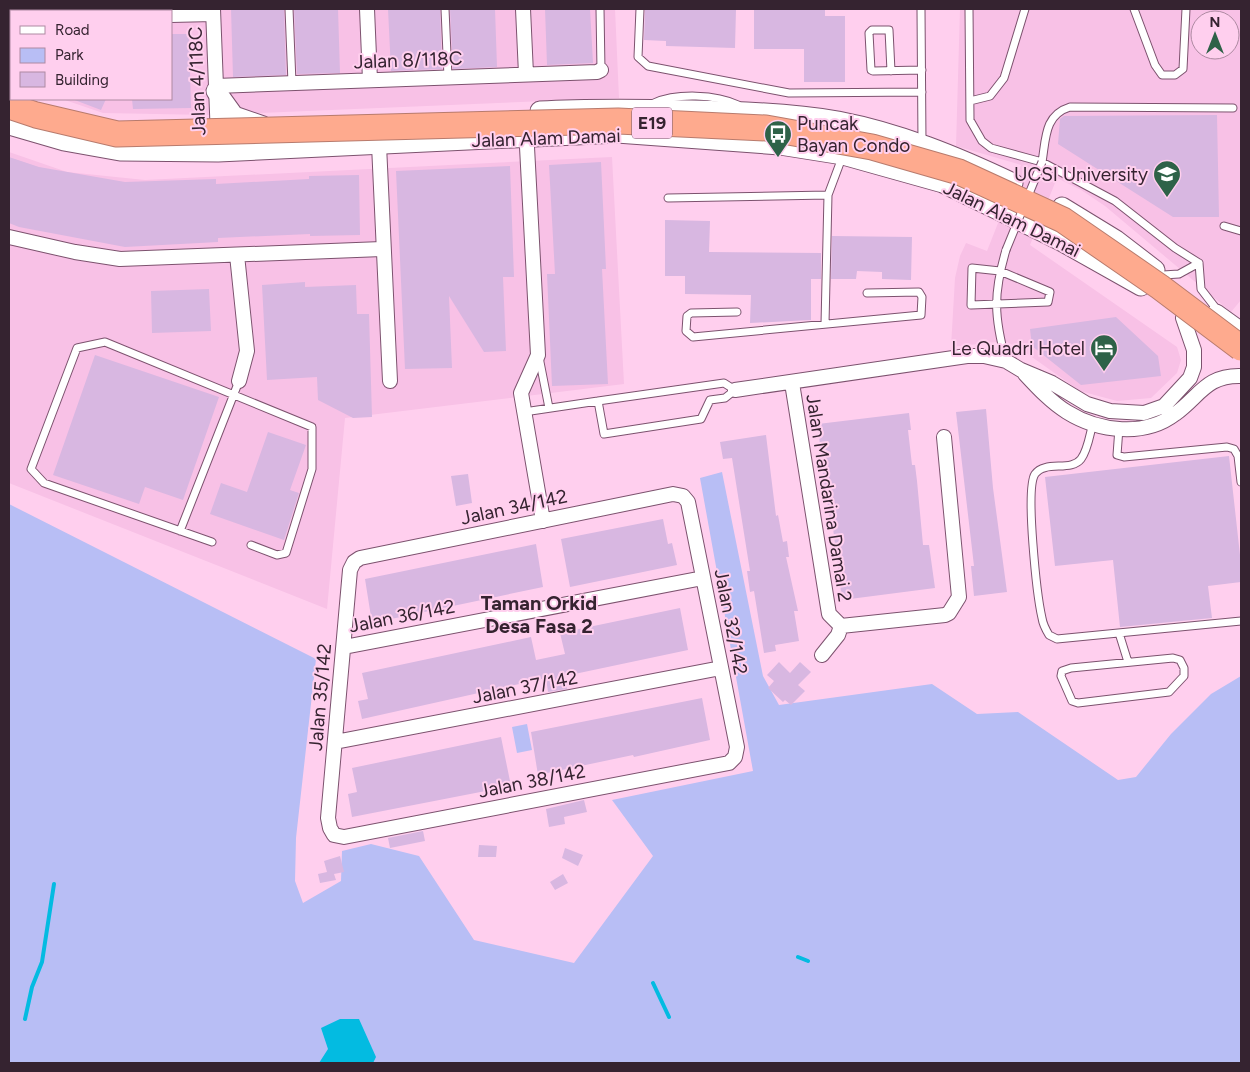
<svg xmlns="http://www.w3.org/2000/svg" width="1250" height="1072" font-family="Figtree,sans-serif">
<rect width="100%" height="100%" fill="#ffcfee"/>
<path fill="#f8c1e6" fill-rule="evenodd" d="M9,9H615L619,98L209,115L103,113L62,99H171V11H11V82L9,81Z
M960,9H1241V300L1231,312L1105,206L1081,190L1057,178L1030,245L1177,347L1181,360L1177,373L1151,398L1117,401L1080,391L1022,350L1005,341L951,347L955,278L960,256L966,243L987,251L1021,165L956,146ZM1200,20H1230V50H1200Z
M9,152L67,172L145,180L612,157L624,384L345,418L327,609L9,483Z"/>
<path fill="#b8bef5" d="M722,472L763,676L779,705L932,684L977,714L1018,712L1118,780L1136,777L1171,734L1211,694L1241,676V1063H9V504L316,659L296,838L295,881L303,903L341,881L342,851L371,844L419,856L474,940L574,963L653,856L612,800L753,771L700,478Z
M527,724L532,750L517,753L512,727Z"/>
<path fill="#03bbe1" d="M340,1019H359L376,1057L373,1063H319L328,1049L321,1028Z"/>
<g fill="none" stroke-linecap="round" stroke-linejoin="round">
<path stroke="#03bbe1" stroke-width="4" d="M798,957L808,961
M653,983L669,1017
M25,1019L32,987L42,962L54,884"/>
</g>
<path fill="#d8b7e1" d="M231,9H284L286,75L233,77Z
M294,9H338L340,73L297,74Z
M388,9H440L442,69L391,71Z
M450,9H495L497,67L453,69Z
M545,9H590L593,63L547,65Z
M645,9H736L735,48L666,46V41L644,40Z
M754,10H825V16H845V82H804V49H754Z
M171,34H189L191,108L133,109L132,99H171Z
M72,99H106L101,110Z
M1217,115L1219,217H1173L1058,144L1060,119L1064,116Z
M9,157L39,167L125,182L216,179V184L309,179V176L359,175L360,235L310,236V234L218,238V242L125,247L19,227L9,223Z
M601,162L606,269H602L608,384L552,386L547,274H555L549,165Z
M510,166L514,277H503L506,351L484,352L449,296L452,368L405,369L396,171Z
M665,220L710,221L709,252L821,253V279H811V320L750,323L751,295L685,294V276H665Z
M832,236L912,237L911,280L882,279V272L857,271L856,279H831Z
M305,282V287L356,285L357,314H369L372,417L353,418L318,400L317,377L267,380L262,285Z
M209,289L211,331L152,333L151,291Z
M1116,317L1158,356L1161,376L1081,385L1032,346L1030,329Z
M95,355L219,397L183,500L145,487L139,504L53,475Z
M986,409L993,488L1007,592L974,596L971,566H974L956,412Z
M909,413L911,430H908L912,465H915L917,481L923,545H929L935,588L842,600L832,520H830L822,468L818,424Z
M268,432L306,445L290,490L299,493L284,540L210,514L221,483L247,492Z
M766,435L776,516L778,515L783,542L787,541L789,557H786L798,611H794L799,641L775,645L776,651L764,653L754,591L750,592L747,571H750L732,458L723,459L720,442Z
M1229,456L1241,564V582L1208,586L1212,618L1120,627L1113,560L1055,566L1045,477Z
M468,474L472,503L456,506L451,476Z
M663,519L668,544L672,543L677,565L570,587L561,539Z
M536,544L543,587L372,623L365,579Z
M680,608L688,650L565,676L567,689L548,692L546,678L362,719L358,701L368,699L362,673L531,637L536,660L565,654L560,633Z
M779,662L790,673L800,662L811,672L798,685L805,691L791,705L785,700L783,702L768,688L774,681L767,675Z
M702,698L710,740L634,757L633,755L538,775L531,732Z
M501,737L511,786L352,817L348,794L357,792L352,768Z
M584,800L587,812L564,817L565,824L549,827L546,809Z
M423,831L425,841L390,848L388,838Z
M479,845L497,846L496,857H478Z
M565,848L583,855L578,866L562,858Z
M340,856L344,872L334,874L336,880L320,883L318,874L327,872L324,861Z
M563,874L568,883L555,890L550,882Z"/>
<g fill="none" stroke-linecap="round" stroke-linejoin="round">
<g stroke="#7c526e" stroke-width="9">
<path id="service" d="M136,9V11
M289,9L292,83
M445,9L448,77
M600,9L601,70
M640,9L638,57L648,66L789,93L922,92
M921,9L922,143
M969,9L970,120L982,141L991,148L1042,162L1115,201L1175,248L1199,263
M1134,9L1155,65L1162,75H1175L1183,69L1186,9
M891,71L889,30H872L869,33L871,70L873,71L922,70
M970,101L990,96L1004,78L1025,9
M654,103C676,93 716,94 738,105
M1042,162C1046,139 1044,115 1070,107L1233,108
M668,198L828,195
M1224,226L1241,231
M1199,263L1201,289L1218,311
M972,268L1000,271L1050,292L1048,302L971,305Z
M1163,275L1179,274L1199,263
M737,312L691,313L687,316L686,331L693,337L921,315L922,297L919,292L867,293
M825,324L828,195L843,155
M539,357L549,408
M1006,361C994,317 993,294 1006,250
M724,383L735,390L725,398L710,400L701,419L604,434L598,401Z
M524,412L598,401
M1093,423C1090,433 1088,450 1081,459C1071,472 1045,460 1035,474C1025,489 1037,596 1042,618C1043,625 1046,630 1049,635L1057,639L1241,621
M1119,428L1117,455L1124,457L1227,447L1234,449L1238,456L1241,482
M180,531L239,381
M212,542L44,483L31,469L77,348L105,342L312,427V469L286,553L277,555L251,545
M1119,633L1128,662
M1173,658L1180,660L1184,668V676L1169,692L1078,703L1072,701L1061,676L1062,671L1071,668Z"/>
</g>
<g stroke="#7c526e" stroke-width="16">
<path id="minor" d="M96,9L111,11
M213,9L218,138
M367,9L370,80
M523,9L526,74
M171,15L213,14
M216,86L597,72L601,70
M526,128L538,355L521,393L543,521
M379,145L390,381
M9,237L75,252L120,259L382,249
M237,255L247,351L239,381
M1025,374C1038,388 1051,402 1067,412C1099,432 1145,437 1175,414C1200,396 1206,375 1241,376
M792,383L829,614L841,626L945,615L949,613L959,597L944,437
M735,390L967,356H984L1006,361L1021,370L1052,383L1087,404L1110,411L1144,413L1164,406L1190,378L1194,367V350L1183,318
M673,494L683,496L688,502L737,747L735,757L729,763L344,837L334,835L330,828L328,818L350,570L354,562L360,558Z
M344,647L703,578
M822,655L838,635L841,626
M335,742L721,668"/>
</g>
<g stroke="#7c526e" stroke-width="21">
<path id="secondary" d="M216,91L234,116L263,126
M540,111C590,108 640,109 691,110C740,111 790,113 838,121C900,133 956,156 1013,183
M9,125L64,141L120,151L218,152L617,133L780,145L843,155L943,183L1061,241L1141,286
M1062,207L1116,240L1155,270
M1216,314L1241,332"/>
</g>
<use href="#service" stroke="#fff" stroke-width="7"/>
<use href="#minor" stroke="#fff" stroke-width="14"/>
<use href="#secondary" stroke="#fff" stroke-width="19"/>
<g stroke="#7c526e" stroke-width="9" stroke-linecap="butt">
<path id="service-bridge" d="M1006,250L1042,162"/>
</g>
<g stroke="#b87b6d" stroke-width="27" stroke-linecap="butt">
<path id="motorway-bridge" d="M9,106L36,115L117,134L618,121L766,128L872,147L959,172L1063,220L1160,287L1241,348"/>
</g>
<use href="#service-bridge" stroke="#fff" stroke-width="7"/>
<use href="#motorway-bridge" stroke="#feaa8e" stroke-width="25"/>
</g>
<defs>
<g id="bus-pin" transform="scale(1.4375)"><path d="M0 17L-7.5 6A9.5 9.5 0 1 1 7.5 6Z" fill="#2e6248" stroke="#ffcfee"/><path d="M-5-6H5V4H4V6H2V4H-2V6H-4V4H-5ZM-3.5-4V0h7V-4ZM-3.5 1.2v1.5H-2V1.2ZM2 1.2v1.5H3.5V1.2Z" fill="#fff"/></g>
<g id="university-pin" transform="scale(1.4375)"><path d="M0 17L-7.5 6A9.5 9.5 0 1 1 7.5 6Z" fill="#2e6248" stroke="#ffcfee"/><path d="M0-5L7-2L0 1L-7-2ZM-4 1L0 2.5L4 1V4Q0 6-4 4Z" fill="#fff"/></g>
<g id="hotel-pin" transform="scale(1.4375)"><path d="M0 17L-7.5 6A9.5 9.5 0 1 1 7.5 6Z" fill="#2e6248" stroke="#ffcfee"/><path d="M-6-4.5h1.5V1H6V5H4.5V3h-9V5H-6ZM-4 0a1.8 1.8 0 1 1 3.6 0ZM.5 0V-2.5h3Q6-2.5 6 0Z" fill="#fff"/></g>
</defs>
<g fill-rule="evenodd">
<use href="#bus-pin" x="778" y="134"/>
<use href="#university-pin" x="1167" y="174"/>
<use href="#hotel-pin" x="1104" y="348"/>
</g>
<g text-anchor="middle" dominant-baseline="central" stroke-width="4" stroke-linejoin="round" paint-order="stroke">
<rect fill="#ffcfee" stroke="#725769" stroke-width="1" x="632" y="107.5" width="40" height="31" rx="4"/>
<g font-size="18" font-weight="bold" fill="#352330">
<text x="652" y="123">E19</text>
</g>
<g font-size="19" fill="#352330" stroke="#ffcfee">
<text transform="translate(408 60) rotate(-2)">Jalan 8/118C</text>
<text transform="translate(197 81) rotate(-92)">Jalan 4/118C</text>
<text transform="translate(546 138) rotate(-2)">Jalan Alam Damai</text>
<text transform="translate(1012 219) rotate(26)">Jalan Alam Damai</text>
<text transform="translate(829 498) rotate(81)">Jalan Mandarina Damai 2</text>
<text transform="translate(514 507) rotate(-12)">Jalan 34/142</text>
<text transform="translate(402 616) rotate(-11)">Jalan 36/142</text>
<text transform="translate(731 622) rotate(79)">Jalan 32/142</text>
<text transform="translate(525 687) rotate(-11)">Jalan 37/142</text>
<text transform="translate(320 697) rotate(-85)">Jalan 35/142</text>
<text transform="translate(532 781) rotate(-11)">Jalan 38/142</text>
</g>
<g font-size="19" fill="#352330" stroke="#ffcfee" text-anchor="end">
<text x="797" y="123" text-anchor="start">Puncak<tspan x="797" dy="22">Bayan Condo</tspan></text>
<text x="1148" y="174">UCSI University</text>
<text x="1085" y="348">Le Quadri Hotel</text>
</g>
<g font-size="20" font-weight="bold" fill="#352330" stroke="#ffcfee">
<text x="539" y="603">Taman Orkid<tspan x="539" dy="23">Desa Fasa 2</tspan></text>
</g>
</g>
<rect width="1250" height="1072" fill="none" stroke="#352330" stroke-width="20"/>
<rect x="10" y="10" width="162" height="90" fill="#ffcfee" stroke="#ae8aa2"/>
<rect x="20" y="26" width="25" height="8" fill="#ffffff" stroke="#ae8aa2"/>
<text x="55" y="35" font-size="15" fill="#352330">Road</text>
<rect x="20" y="48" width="25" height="15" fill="#b8bef5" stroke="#ae8aa2"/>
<text x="55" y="60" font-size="15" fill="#352330">Park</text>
<rect x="20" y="72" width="25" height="15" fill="#d8b7e1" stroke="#ae8aa2"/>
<text x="55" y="85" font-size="15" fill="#352330">Building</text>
<g transform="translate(1215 35)"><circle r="24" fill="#ffcfee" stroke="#ae8aa2"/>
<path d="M0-4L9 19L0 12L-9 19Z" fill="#2e6248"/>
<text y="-8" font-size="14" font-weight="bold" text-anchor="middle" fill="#352330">N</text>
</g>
</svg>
